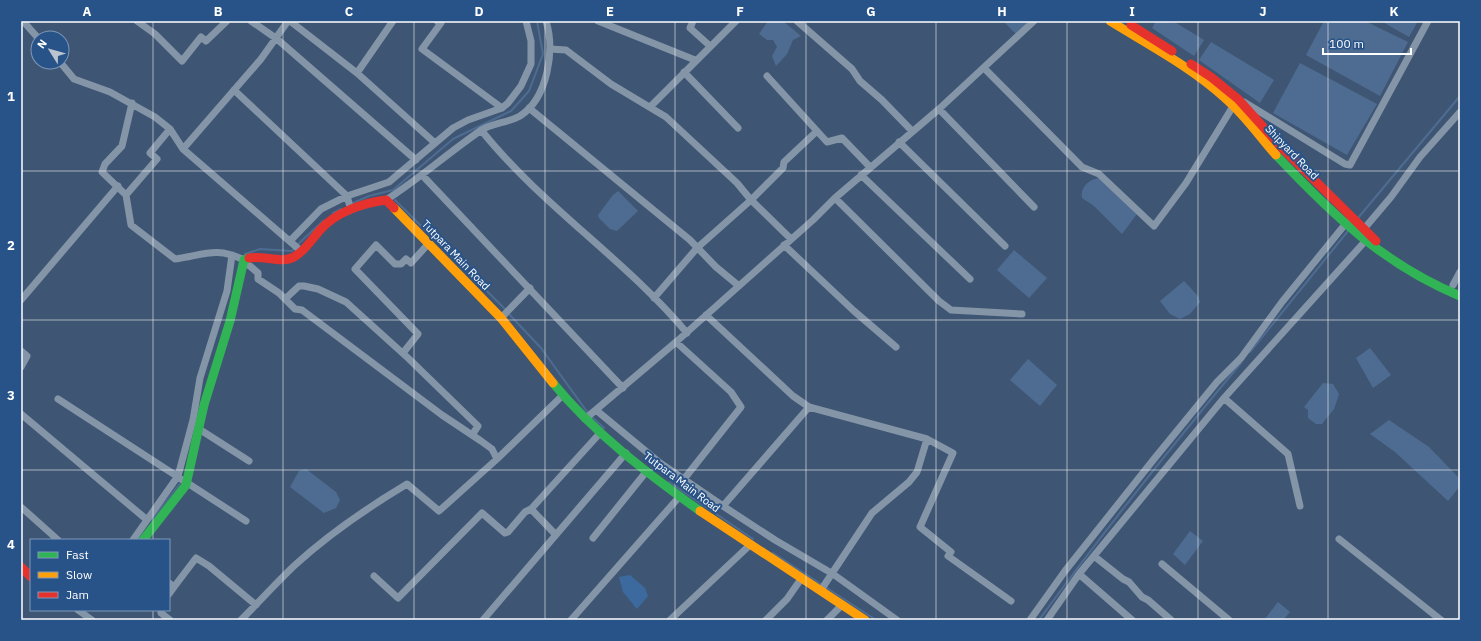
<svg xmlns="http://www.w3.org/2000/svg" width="1481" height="641" font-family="'IBM Plex Sans',sans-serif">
<rect width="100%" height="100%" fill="#3e5673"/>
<path fill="#3d6a9e" d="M630,575L645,588L648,596L637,609L623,592L619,577Z"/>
<path fill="#4e6c91" d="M768,21H783L801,36L793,40L787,54L776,66L772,56L777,47L773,40H767L759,34Z
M1003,21H1029L1016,34Z
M1156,21H1173L1204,40L1194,56L1152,28Z
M1324,21H1365L1408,42L1380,96L1306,55Z
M1381,21H1418L1409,37Z
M1211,42L1274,80L1260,103L1199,60Z
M1300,63L1377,104L1347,155L1273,113Z
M1100,178L1137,214L1122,234L1094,206L1082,198C1080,187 1089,179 1100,178Z
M618,191L638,211L617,231L610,229L599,218L598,215L613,195Z
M1014,250L1047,278L1029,298L997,270Z
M1184,281L1198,296L1200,302L1190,314L1180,319L1170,314L1160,301Z
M1370,348L1391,375L1373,388L1356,358Z
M1028,359L1057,385L1040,406L1010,380Z
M1323,383L1333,384L1339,394L1334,409L1322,424H1316L1308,418V410L1304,407Z
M1389,420L1429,447L1460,479V486L1448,501L1395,452L1370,434Z
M306,469L336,492L340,500L336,508L324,513L290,487L299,471Z
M1190,531L1203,541L1185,565L1173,554Z
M1278,602L1290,612L1283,620H1264Z"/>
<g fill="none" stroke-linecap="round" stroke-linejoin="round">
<path stroke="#4e6c91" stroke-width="2" d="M395,200L506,310
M351,204L369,196L393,190L453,139L511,111L529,91L543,54L537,21
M333,213L341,209
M1358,218L1460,96
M297,245L323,221
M245,254L260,249L292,251L294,248
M509,314L541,348L588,413
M1250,352L1348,231
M591,416L604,428
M669,482L753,539
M151,521L181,482
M773,553L876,620
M1039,620C1103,532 1171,447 1241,363"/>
<path stroke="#8595a8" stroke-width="7" d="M23,21L38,38
M137,21L155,34L182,61L201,37L206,41L227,21
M251,21L277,39L416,160
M290,21L357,73L393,21
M437,21L441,23L422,49L502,108
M598,21L695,60
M693,21L690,28L710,46
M797,21L852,69L860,81L882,100L912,131
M550,49L566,50L611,84L666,117L737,183L751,200L791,239
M60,62L74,79L110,92L155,117L170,129L183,149L301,251
M984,68L1082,167L1099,174L1154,226L1186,183L1235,103
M684,72L738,128
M357,73L435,143
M767,76L827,142L842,138L870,167
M234,90L347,196L351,210
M1244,102L1345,164L1350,165L1428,21
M132,103L122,146L105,164L102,172L126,195L131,225L175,259C204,255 216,246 244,260
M650,107L736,21
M529,108L690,240L716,267L739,286
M939,109L1034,207
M481,130C542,206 625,259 687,333
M899,142L1005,246
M183,149L261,59L288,21
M861,175L970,279
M423,176L623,388
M126,195L157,159L150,153L170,129
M835,198L939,301L951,310L1022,314
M386,200C419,179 448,153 480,131C491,123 508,123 520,116C548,98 555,50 546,21
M1363,230L1391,197L1420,157L1460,112
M290,241L321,209L347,196L389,182L453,128L468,120L502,108L508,103L521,86L531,64V41L526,21
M784,245L854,311L896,347
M244,264L250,266L258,273V279L279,293L295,309L302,310L442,415L481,441L492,449L497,459L563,395
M1453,285L1460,272
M654,298L697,248L751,200L783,168L784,162L817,131
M285,299L299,286H304L318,289L346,302L408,358L478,426L472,435
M21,300L118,186
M706,315L793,396L809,407L927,439L953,453L920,527L951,552L948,556L1011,601
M501,318L530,288
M676,342L731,392L741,407L684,479
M21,351L27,356L21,367
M403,353L418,334L355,269L376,245L395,264H401L406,259L411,263L429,243
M1224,398L1288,454L1300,506
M58,399L246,521
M596,410L660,463L723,506L775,540L833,574L897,620
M21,414L146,519
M585,419L676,342L813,220L835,198L939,109L1034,21
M199,429L249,461
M723,506L809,407
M21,507L58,540
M531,509L601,432
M593,538L646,472
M1339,539L1441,620
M133,540L178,476L193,420L200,378L227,291L232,255
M1094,556L1123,579L1129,582L1142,597L1148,600L1171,620
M1162,564L1229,620
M1079,574L1132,620
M374,576L398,598L482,513L505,533L508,532L525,512L531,509L556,535
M169,583L174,587L169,594
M174,587L196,558L209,566L256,605
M821,590L872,513L909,482L917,472L927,439
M78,610L92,620
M161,610V613L170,620
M241,620C259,602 276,583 295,565C329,534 367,508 407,484L439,511L497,459
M483,620L626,453
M571,620L680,496
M670,620L751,544
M766,620L787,599L801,579
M827,620L842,605
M1030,620L1065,571L1154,459L1217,382L1241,358L1282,302L1347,222
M1047,620L1079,574L1224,398L1368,238"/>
<path stroke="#30b455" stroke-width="9" d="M1276,155C1333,215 1383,264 1460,296
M553,383C594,433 648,474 700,511
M143,540L186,485L204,405L230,321L244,260L249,258"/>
<path stroke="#ff9f0a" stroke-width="9" d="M1110,21C1149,45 1191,67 1225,98C1245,115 1259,136 1276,155
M394,208L501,318L553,383
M700,511L865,620"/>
<path stroke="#e5322d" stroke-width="9" d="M1131,25L1172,51
M1191,64L1211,77L1238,99L1284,150L1376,241
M249,258C264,255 281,264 294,257C305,251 312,239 320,230C336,212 363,203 386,200L394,208
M21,567L31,577"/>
</g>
<path fill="none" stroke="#fff" stroke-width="1" stroke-opacity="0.55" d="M153,21V540M283,21V620M414,21V620M545,21V620M675,21V620M806,21V620M936,21V620M1067,21V620M1198,21V620M1328,21V620M21,171H1460M21,320H1460M21,470H1460M153,610V620"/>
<g text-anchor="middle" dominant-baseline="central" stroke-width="4" stroke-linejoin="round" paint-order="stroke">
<g font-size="11" fill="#fff" stroke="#285389">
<text transform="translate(1292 152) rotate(46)">Shipyard Road</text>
<text transform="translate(456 255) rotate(46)">Tutpara Main Road</text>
<text transform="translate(682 482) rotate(37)">Tutpara Main Road</text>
</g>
</g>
<rect width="1481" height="641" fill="none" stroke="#285389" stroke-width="44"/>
<rect x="30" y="539" width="140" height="72" fill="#285389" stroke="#7e98b8"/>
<rect x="38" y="552" width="20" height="6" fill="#30b455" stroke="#7e98b8"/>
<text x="66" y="559" font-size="12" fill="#ffffff">Fast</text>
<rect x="38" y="572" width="20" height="6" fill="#ff9f0a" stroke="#7e98b8"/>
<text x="66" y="579" font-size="12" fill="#ffffff">Slow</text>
<rect x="38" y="592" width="20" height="6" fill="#e5322d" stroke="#7e98b8"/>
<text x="66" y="599" font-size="12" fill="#ffffff">Jam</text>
<g transform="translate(50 50) rotate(307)"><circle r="19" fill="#285389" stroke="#7e98b8"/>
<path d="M0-3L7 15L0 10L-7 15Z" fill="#bbc4ce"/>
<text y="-6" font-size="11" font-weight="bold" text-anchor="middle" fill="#ffffff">N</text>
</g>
<path d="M1323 48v6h88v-6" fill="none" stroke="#ffffff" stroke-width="2"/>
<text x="1329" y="48" font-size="12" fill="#ffffff" stroke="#285389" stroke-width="3" paint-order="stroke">100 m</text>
<rect x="22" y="22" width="1437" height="597" fill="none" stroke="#fff" stroke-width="1.5"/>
<g font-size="13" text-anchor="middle" font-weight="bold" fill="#fff">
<text x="87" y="16">A</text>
<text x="218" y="16">B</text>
<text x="349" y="16">C</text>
<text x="479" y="16">D</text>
<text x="610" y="16">E</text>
<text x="740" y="16">F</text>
<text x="871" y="16">G</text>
<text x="1002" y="16">H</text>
<text x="1132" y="16">I</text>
<text x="1263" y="16">J</text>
<text x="1394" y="16">K</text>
<text x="11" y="101">1</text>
<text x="11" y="250">2</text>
<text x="11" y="400">3</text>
<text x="11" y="549">4</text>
</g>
</svg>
